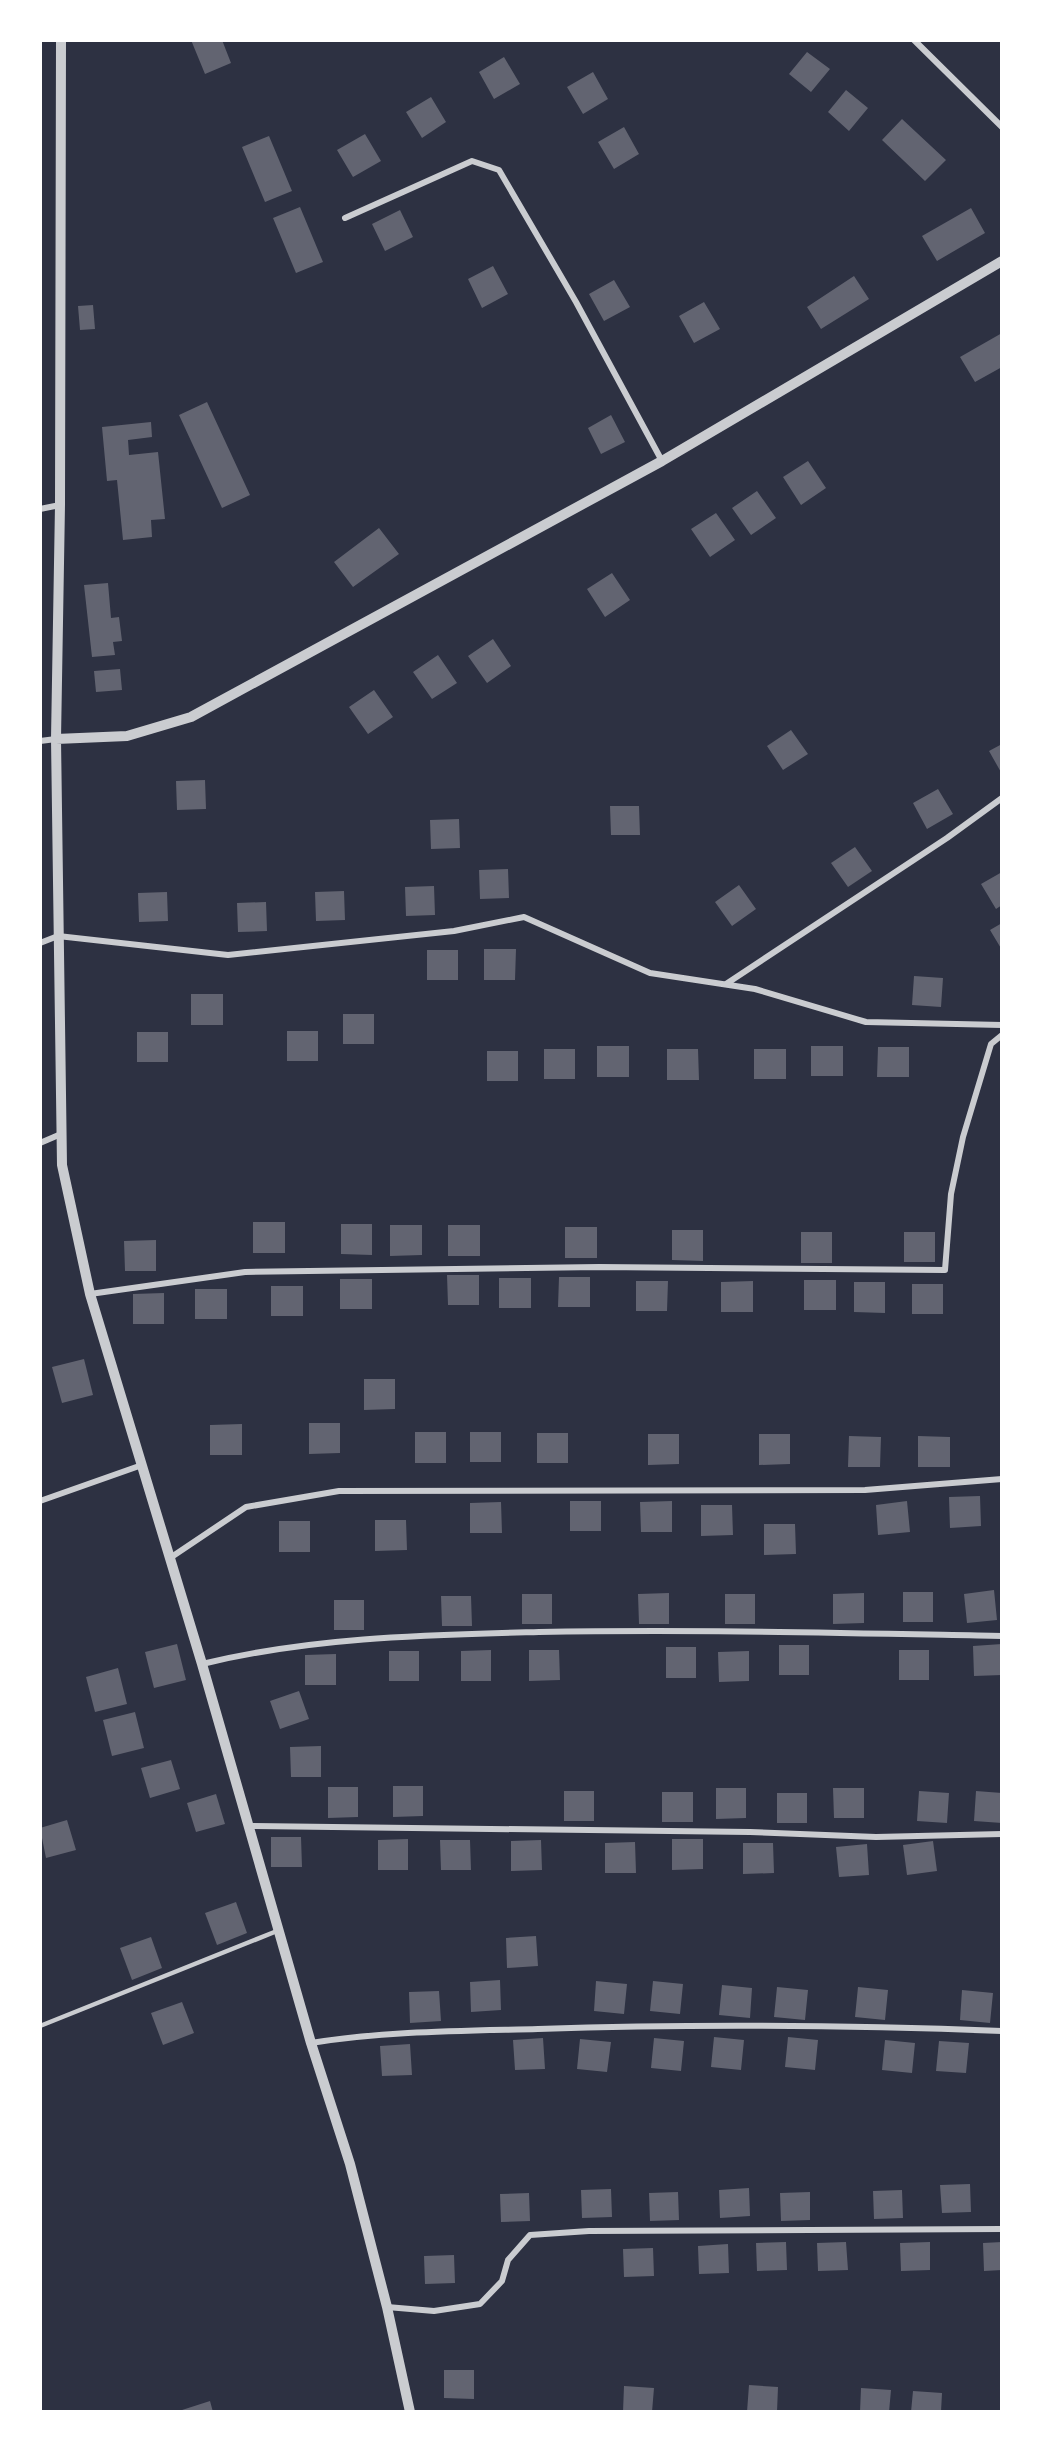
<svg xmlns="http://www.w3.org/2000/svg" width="1042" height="2452" font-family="Raleway,sans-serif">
<rect width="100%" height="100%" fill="#2d3142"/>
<path fill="#626471" d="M191,40H222L231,63L205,74Z
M807,52L830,69L811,92L789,74Z
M504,57L520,84L494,99L479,72Z
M593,72L608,99L583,114L567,87Z
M846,90L868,108L849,131L828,112Z
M431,97L446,122L422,138L406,112Z
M902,119L946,160L925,181L882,140Z
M624,127L639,154L614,169L598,142Z
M365,134L381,161L353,177L337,150Z
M269,136L292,191L265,202L242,147Z
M300,207L323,262L296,273L273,218Z
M971,208L985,233L937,261L922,236Z
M400,210L413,237L385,251L372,224Z
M493,266L508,294L482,308L468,279Z
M854,276L869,299L821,329L807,307Z
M614,280L630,307L604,321L589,294Z
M704,302L720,329L694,343L679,316Z
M93,305L95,329L80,330L78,306Z
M1002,333V367L975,382L960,357Z
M207,402L250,495L222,508L179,415Z
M611,415L625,442L601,454L588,428Z
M151,422L152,437L128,440L129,455L158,452L165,519L151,520L152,537L123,540L117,480L107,481L102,427Z
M808,461L826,488L801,505L783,477Z
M757,491L776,518L751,535L732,508Z
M716,513L735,540L710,557L691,529Z
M379,528L399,554L353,587L334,562Z
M612,573L630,600L605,617L587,589Z
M108,583L111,618L119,617L122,641L113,642L115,655L92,657L84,585Z
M493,639L511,666L487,683L468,656Z
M438,655L457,683L432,699L413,672Z
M120,669L122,690L96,692L94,671Z
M374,690L393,717L368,734L349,707Z
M791,730L808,754L783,770L767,746Z
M1002,744V774L989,751Z
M205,780L206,809L177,810L176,781Z
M938,789L953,814L927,829L913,803Z
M610,806H639L640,835H611Z
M459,819L460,848L431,849L430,820Z
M855,847L872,871L848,887L831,863Z
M508,869L509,898L480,899L479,870Z
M1002,872V905L996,909L981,884Z
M739,885L756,909L732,926L715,902Z
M434,886L435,915L406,916L405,887Z
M344,891L345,920L316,921L315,892Z
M167,892L168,921L139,922L138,893Z
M266,902L267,931L238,932L237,903Z
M1002,923V950L990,930Z
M484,949H516L515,980H484Z
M427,950H458V980H427Z
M914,976L943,978L941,1007L912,1005Z
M191,994H223V1025H191Z
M343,1014H374V1044H343Z
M287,1031H318V1061H287Z
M137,1032H168V1062H137Z
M597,1046H629V1077H597Z
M811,1046H843V1076H811Z
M878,1047H909V1077H877Z
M544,1049H575V1079H544Z
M667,1049H698L699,1080H667Z
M754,1049H786V1079H754Z
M487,1051H518V1081H487Z
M253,1222H285V1253H253Z
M341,1224H372V1255L341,1254Z
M390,1225H422V1255L390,1256Z
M448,1225H480V1256H448Z
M565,1227H597V1258H565Z
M672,1230H703V1261L672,1260Z
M801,1232H832V1263H801Z
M904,1232H935V1262H904Z
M156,1240V1271H125L124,1241Z
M447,1275H479V1305H448Z
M559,1277H590V1307H558Z
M499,1278H531V1308H499Z
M340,1279H372V1309H340Z
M804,1280H836V1310H804Z
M636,1281H668L667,1311H636Z
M753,1281V1312H721V1282Z
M854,1282H885V1313L854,1312Z
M912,1284H943V1314H912Z
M271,1286H303V1316H271Z
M195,1289H227V1319H195Z
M164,1293V1324H133V1294Z
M84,1359L93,1395L62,1403L52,1367Z
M364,1379H395V1409L364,1410Z
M309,1423H340V1453L309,1454Z
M242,1424V1455H210V1425Z
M415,1432H446V1463H415Z
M470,1432H501V1462H470Z
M537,1433H568V1463H537Z
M648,1434H679V1464L648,1465Z
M759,1434H790V1464L759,1465Z
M849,1436L881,1437L880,1467H848Z
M918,1436L950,1437V1467H918Z
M980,1496L981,1526L950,1528L949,1497Z
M570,1501H601V1531H570Z
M672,1501V1532H641L640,1502Z
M907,1501L910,1532L878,1535L876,1505Z
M501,1502L502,1533H470V1503Z
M701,1505H732L733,1535L701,1536Z
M375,1520H406L407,1550L375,1551Z
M279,1521H310V1552H279Z
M764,1524H795L796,1554L764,1555Z
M994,1590L997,1620L967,1623L964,1594Z
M903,1592H933V1622H903Z
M669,1593V1624H639L638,1594Z
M864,1593V1623L833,1624V1594Z
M522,1594H552V1624H522Z
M725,1594H755V1624H725Z
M441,1596H471L472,1626H442Z
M334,1600H364V1630H334Z
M177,1644L186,1680L154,1688L145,1652Z
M1002,1644V1675L974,1676L973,1646Z
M779,1645H809V1675H779Z
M666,1647H696V1678H666Z
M491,1650V1681H461V1651Z
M529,1650H559L560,1680L529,1681Z
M899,1650H929V1680H899Z
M389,1651H419V1681H389Z
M749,1651V1681L719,1682L718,1652Z
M336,1654V1685H305V1655Z
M118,1668L127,1704L95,1712L86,1677Z
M299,1691L309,1719L280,1729L270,1701Z
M135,1712L144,1748L112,1756L103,1720Z
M321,1746V1777H291L290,1747Z
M171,1760L180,1789L150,1798L141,1768Z
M393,1786H423V1816L393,1817Z
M328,1787H358V1817L328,1818Z
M716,1788H746V1818L716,1819Z
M833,1788H864V1818H834Z
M564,1791H594V1821H564Z
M919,1791L949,1793L947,1823L917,1821Z
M976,1791L1002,1793V1823L974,1821Z
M662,1792H693V1822H662Z
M777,1793H807V1823H777Z
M216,1794L225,1824L196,1832L187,1803Z
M67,1820L76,1850L46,1858L40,1828Z
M271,1837H301L302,1867H271Z
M408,1839V1870H378V1840Z
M672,1839H703V1869L672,1870Z
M440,1840H470L471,1870H441Z
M541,1840L542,1870L511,1871V1841Z
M933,1841L937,1871L907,1875L903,1845Z
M635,1842L636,1873H605V1843Z
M743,1843H773L774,1873L743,1874Z
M867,1844L869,1875L839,1877L836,1847Z
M236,1902L247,1933L217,1945L205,1913Z
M536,1936L538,1966L507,1968L506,1938Z
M151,1937L162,1968L132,1980L120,1948Z
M500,1980L501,2010L471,2012L470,1982Z
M596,1981L627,1984L624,2014L594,2011Z
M653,1981L683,1984L680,2014L650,2011Z
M722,1985L752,1988L750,2018L719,2015Z
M777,1987L808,1990L805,2020L774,2017Z
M858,1987L888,1990L885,2020L855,2017Z
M962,1990L993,1993L990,2023L960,2020Z
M439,1991L441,2021L410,2023L409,1992Z
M182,2002L194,2033L163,2045L151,2013Z
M714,2037L744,2040L741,2070L711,2067Z
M788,2037L818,2040L815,2070L785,2067Z
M543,2038L545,2069L515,2070L513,2040Z
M654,2038L684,2041L681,2071L651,2068Z
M580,2039L611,2042L607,2072L577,2069Z
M885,2040L915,2043L912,2073L882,2070Z
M939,2041L969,2043L966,2073L936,2071Z
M410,2044L412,2075L382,2076L380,2046Z
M970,2184L971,2212L942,2213L940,2185Z
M749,2188L750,2216L720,2218L719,2190Z
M611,2189L612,2217L582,2218L581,2190Z
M902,2190L903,2218L874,2219L873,2191Z
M678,2192L679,2220L650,2221L649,2193Z
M810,2192V2220L781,2221L780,2193Z
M529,2193L530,2221L501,2222L500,2194Z
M786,2242L787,2270L757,2271L756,2243Z
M846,2242L848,2270L818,2271L817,2243Z
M930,2242V2270L901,2271L900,2243Z
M1002,2242V2270L984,2271L983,2243Z
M728,2244L729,2273L699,2274L698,2246Z
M653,2248L654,2276L624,2277L623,2249Z
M454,2255L455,2283L425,2284L424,2256Z
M444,2370H474V2399L444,2398Z
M749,2385L778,2387L777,2412H747Z
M624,2386L654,2388L652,2412H623Z
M861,2388L891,2390L889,2412H860Z
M913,2391L942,2393L941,2412H911Z
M210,2401L213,2412H183L182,2410Z"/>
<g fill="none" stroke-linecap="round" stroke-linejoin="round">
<path stroke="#caccd0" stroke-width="4.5" d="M40,2026L277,1931"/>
<path stroke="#caccd0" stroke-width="6" d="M914,40L1002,127
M345,218L472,161L499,170L576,302L662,461
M40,509L60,505
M40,741L56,739
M40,943L58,936L228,955L454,931L524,917L650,973L755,989L866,1022L1002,1025
M726,984L947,838L1002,798
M40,1143L61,1134
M90,1294L245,1272L599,1267L945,1270L951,1194L963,1137L991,1044L1002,1035
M40,1501L142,1465
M170,1558L246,1507L339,1491L865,1490L1002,1479
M202,1664C313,1637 426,1635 539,1632C693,1629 847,1633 1002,1636
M249,1826L750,1832L876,1837L1002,1834
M311,2043C386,2031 462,2031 538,2029C692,2024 847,2025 1002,2031
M387,2307L434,2311L480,2304L502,2281L508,2260L530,2235L589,2231L1002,2229"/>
<path stroke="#caccd0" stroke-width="10" d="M61,40L60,505L56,739L62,1165L90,1294L202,1664L311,2043L350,2164L387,2307L410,2412
M56,739L127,736L191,717L662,461L1002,261"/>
</g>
<rect width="1042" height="2452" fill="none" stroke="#ffffff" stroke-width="84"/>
</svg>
